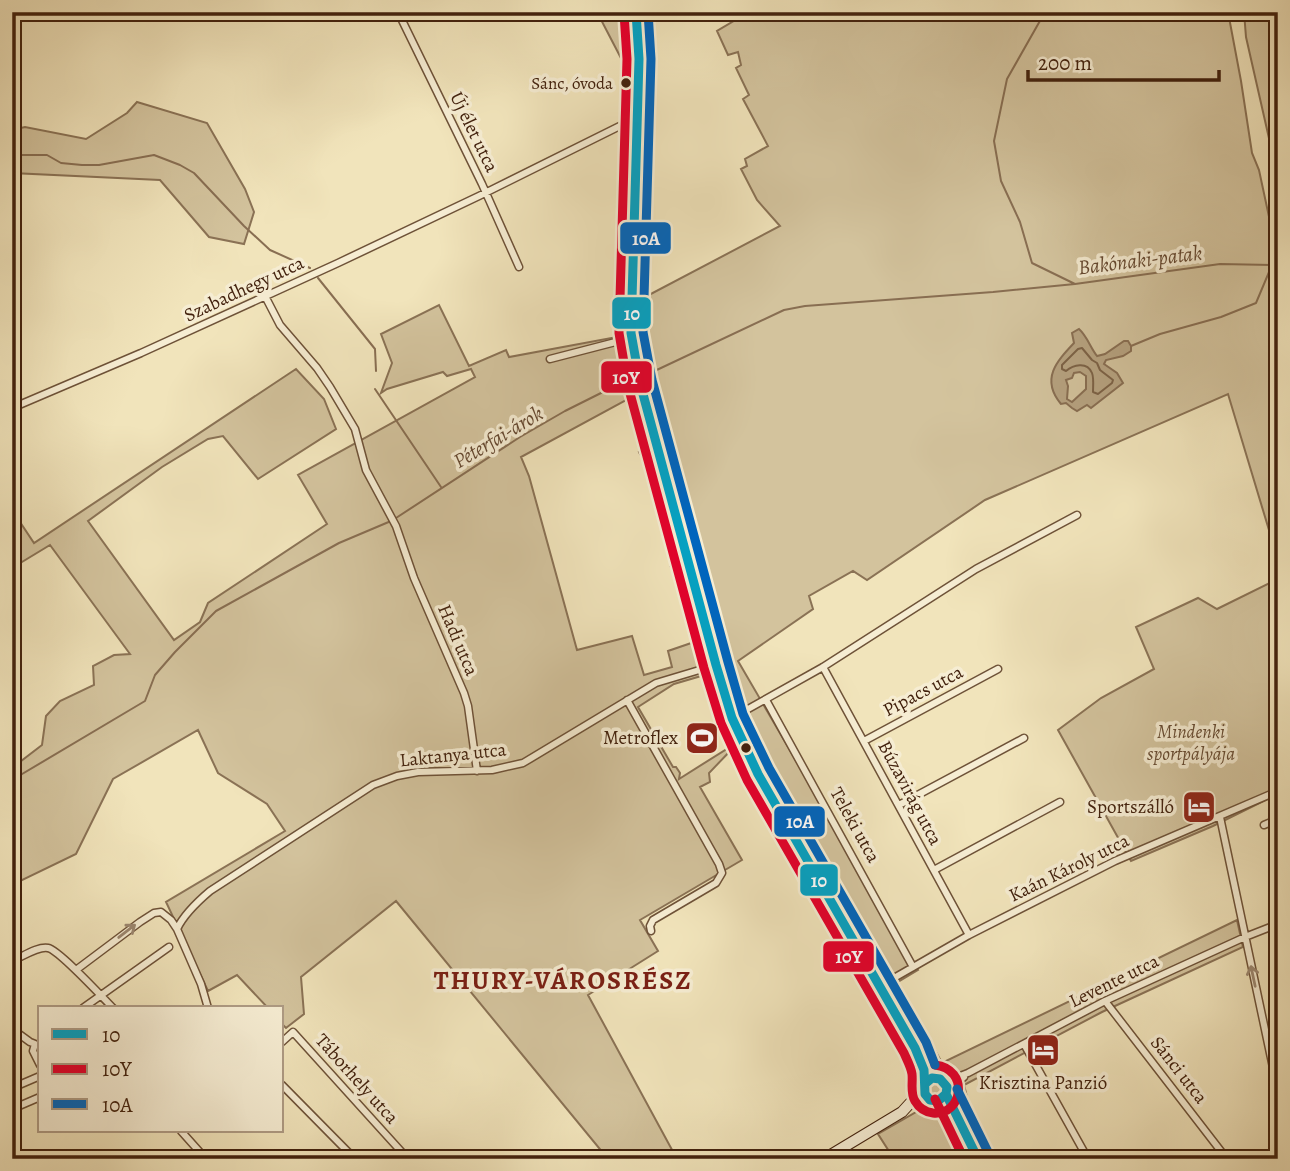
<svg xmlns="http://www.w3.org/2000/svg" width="1290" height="1171" font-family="Alegreya,serif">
<rect width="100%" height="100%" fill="#f1e4bb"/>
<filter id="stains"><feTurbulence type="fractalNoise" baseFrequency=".00286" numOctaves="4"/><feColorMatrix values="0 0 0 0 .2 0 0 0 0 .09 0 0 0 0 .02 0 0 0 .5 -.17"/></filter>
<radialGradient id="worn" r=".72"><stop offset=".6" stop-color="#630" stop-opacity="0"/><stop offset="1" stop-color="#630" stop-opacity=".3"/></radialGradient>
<path fill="#d3c39d" stroke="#8a7255" stroke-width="2" fill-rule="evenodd" d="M597,12H661L662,14L651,17L647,296L780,226L757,200L741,169L747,166L745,159L768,146L743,99L749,95L736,68L741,65L738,52L728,55L717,31L749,12H1228L1241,81L1252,153L1259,170L1274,240L1275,267L1278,272V560L1228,394L985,500L867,580L853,571L809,596L813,609L738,661L918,970L898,982L942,1063L1237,920L1243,947L1102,1012L964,1085L967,1097L940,1112L966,1159H894L878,1134L928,1105L878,1011L884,1007L734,747L709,773L710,782L700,787L742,860L640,920L658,951L588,995L677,1159H608L396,901L301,977L304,1014L286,1028L282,1024V1008H268L237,975L208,991L166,902L285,831L267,804L218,773L198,730L113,779L76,854L12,885V768L42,745L46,716L60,701L94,685L93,666L114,655L130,654L50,545L12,568V510L34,543L296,369L324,399L336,429L258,479L223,436L208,439L162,467L88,521L174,640L200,622L208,603L327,524L298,475L475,377L471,369L447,376L443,372L387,389L381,393L392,363L381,334L439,305L469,366L506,350L509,357L617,337L623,133V62ZM626,400L634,403L635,406L632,413L637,432C645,433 648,441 648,448L639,452L640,454L645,453L647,464H650L677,565L671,567L679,576L697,641L668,651L672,667L644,675L632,636L577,650L529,476L521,457ZM708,674L733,745L679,779L680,773L676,767H673L638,707L674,684Z
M1244,12H1278V178L1246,37Z
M137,102L207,123L245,189L254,212L244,244L209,237L160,180L12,173V130L25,127L86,139L127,113Z
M1278,579V794L1213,826L1131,861L1058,730L1101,698L1154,669L1136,627L1198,598L1217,609Z"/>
<path fill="#b6a280" stroke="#886e52" stroke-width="2" fill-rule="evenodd" d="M1079,329C1087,336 1090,347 1097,356L1105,354L1124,341H1128L1131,346V351L1123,356L1106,360L1104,364L1117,373L1123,383L1091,408L1087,405L1077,411L1072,408L1066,403L1061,404C1040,379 1057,361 1074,343L1072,333ZM1080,372L1086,376V389L1072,402L1067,399L1068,386L1066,380L1072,378L1074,373Z"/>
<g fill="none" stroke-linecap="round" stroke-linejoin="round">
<path stroke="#7c6246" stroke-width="2" d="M1082,348L1092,360L1097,363L1100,370L1113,380L1112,383L1098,394L1093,392C1093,387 1094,378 1092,373C1087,361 1073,365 1066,371L1062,369V365L1078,349Z"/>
<path stroke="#886e52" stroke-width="2" d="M1045,12L1007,79L994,141L1001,181L1020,222L1032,263L1075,284L1220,264L1272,265L1256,303L1221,317L1160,334L1131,346
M12,155H47L61,163L82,165H99L154,155L180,165L194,173L244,226L270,250L310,268
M318,278L375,349L376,371
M644,376L784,310L805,306L993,292L1075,284
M375,389L441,487
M396,518L520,437L565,411L615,386L636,379
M12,780L145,701L155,675L175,652L216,611L339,543L391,521"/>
<g stroke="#6e5238" stroke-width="9">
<path id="minor" d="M398,12L482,184L519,267
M265,296L280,325L317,368L330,387L355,429L366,470L396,526L414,578L464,693L468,706L477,771
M550,359L631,338
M12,408L141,353L338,263L479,196L638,117
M823,667L969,935
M627,700L719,864L722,873L716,883L653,920L650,926L651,931
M766,700L913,967
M732,718L823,667L976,569L1077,515
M864,741L998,669
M899,805L1024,738
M1220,817L1278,1091
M1264,825L1278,819
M934,870L1060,802
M177,929C184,914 197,902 210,891L373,785L397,776L418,772L492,770L523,763L656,683L716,665
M12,961C22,957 38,946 48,948C59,950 103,998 113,1008
M76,970L140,922L154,913L161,912L171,920L177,929L201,984L208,1008
M880,986L969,935L1115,861L1278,791
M1105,1001L1227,1159
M83,1008L169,947
M12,1038L19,1034L30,1042L35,1044L33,1051L40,1065
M282,1042L293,1032L408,1159
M1024,1044L1088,1159
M942,1079L955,1078L968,1073L1105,1001L1245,937L1278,924
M282,1085L355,1159
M12,1088L40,1076
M947,1091L964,1077
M12,1109L40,1097
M181,1131L206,1159"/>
</g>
<g stroke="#6e5238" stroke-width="10">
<path id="tertiary" d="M946,1094L978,1159
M938,1101L958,1125"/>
</g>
<g stroke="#42210d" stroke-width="12">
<path id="secondary" d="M636,12L639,59L630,319L633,349L640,383L716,665L732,718L758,774L925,1064L936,1077
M922,1065C926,1076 922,1089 927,1097L938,1101L946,1094L947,1087C943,1077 933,1074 926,1083
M824,1159L902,1112L924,1088"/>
</g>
<use href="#minor" stroke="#f6edd3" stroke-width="6"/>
<use href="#tertiary" stroke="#f6edd3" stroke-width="8"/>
<use href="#secondary" stroke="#f6edd3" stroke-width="10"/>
<g stroke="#f6edd3" stroke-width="14">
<path id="bus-1" d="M636,12L639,59L631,333L640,383L716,665L732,718L758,774L915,1048L924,1070L925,1094L930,1100L938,1101L946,1094L947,1087L940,1079L932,1078L926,1083
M946,1094L978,1159"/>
</g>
<g stroke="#f6edd3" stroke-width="14">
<path id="bus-2" d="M624,13L627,59L619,333L628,386L704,668L721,723L747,780L904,1053C907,1060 911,1067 912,1074C913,1083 910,1093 915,1101C919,1108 925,1112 933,1113C963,1116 970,1069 935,1065
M935,1099L964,1159"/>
</g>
<g stroke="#f6edd3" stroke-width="14">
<path id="bus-3" d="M648,12L651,59L643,332L652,380L728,662L743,714L769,768L926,1042L935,1065
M957,1089L989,1154"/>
</g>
<use href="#bus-1" stroke="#03a2c4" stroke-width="9"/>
<use href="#bus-2" stroke="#e4002b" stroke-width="9"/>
<use href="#bus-3" stroke="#0065bd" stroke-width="9"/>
</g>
<defs><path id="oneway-shaft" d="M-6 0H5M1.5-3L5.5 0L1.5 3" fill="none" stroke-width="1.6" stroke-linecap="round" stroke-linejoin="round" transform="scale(1.75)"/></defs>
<g stroke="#9c8770">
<use href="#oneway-shaft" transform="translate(127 931) rotate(-38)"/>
<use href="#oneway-shaft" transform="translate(1253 976) rotate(-102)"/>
</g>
<defs>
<g id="stadium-square" transform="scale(1.75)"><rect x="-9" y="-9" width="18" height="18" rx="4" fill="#8f2418" stroke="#f6edd3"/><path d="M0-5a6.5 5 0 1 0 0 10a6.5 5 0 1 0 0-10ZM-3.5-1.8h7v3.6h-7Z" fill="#fff"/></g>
<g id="hotel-square" transform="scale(1.75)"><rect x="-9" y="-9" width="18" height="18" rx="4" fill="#8f2418" stroke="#f6edd3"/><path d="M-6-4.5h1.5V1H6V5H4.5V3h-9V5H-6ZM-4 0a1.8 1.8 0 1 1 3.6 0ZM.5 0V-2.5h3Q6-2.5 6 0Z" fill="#fff"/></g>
</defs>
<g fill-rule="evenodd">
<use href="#stadium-square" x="702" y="738"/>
<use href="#hotel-square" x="1199" y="807"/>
<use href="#hotel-square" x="1043" y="1050"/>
</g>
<g fill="#42210d" stroke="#f6edd3" stroke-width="2.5">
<circle cx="626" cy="83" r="6"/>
<circle cx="746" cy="748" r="6"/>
</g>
<g text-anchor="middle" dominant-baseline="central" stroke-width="7" stroke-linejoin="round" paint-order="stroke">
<g font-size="17" fill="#42210d" stroke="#f6edd3" text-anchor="end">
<text x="613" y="83">Sánc, óvoda</text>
</g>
<g font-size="19" fill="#42210d" stroke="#f6edd3">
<text transform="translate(474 132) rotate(64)">Új élet utca</text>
<text transform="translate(244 289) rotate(-25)">Szabadhegy utca</text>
<text transform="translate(458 640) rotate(67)">Hadi utca</text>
<text transform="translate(923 691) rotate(-28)">Pipacs utca</text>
<text transform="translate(453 755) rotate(-6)">Laktanya utca</text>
<text transform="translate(910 793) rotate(62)">Búzavirág utca</text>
<text transform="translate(855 825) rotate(61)">Teleki utca</text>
<text transform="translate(1069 868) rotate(-26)">Kaán Károly utca</text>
<text transform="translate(1114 981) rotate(-26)">Levente utca</text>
<text transform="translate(1179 1070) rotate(52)">Sánci utca</text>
<text transform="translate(357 1079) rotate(48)">Táborhely utca</text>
</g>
<g font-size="19" font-style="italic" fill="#664a31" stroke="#f6edd3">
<text x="1191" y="732">Mindenki<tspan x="1191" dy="22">sportpályája</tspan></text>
</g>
<g font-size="19" fill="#42210d" stroke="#f6edd3" text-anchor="end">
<text x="678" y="738">Metroflex</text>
<text x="1174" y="807">Sportszálló</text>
<text x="1043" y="1083" text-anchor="middle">Krisztina Panzió</text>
</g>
<g font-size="21" font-style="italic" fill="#654830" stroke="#f6edd3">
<text transform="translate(1140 260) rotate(-7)">Bakónaki-patak</text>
<text transform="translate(498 437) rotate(-31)">Péterfai-árok</text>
</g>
<g font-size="26" font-weight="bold" letter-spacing="2" fill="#7a1f14" stroke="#f6edd3">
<text x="563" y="980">THURY-VÁROSRÉSZ</text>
</g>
</g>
<g stroke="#f6edd3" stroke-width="2.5">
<rect x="619" y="221" width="53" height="34" rx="7" fill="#0065bd"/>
<rect x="611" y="296" width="41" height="34" rx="7" fill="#03a2c4"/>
<rect x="600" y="360" width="53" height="34" rx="7" fill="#e4002b"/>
<rect x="773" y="805" width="53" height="33" rx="7" fill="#0065bd"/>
<rect x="799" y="863" width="40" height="34" rx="7" fill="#03a2c4"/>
<rect x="822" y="940" width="53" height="33" rx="7" fill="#e4002b"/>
</g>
<g font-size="19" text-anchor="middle" font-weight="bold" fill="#fff">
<text x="646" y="245">10A</text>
<text x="632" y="320">10</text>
<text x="626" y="384">10Y</text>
<text x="800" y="828">10A</text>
<text x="819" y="887">10</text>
<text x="849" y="963">10Y</text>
</g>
<rect width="1290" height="1171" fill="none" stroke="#f1e4bb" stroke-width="42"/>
<rect x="14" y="14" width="1262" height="1143" fill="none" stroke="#42210d" stroke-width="3.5"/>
<rect x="21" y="21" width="1248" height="1129" fill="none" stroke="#42210d" stroke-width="2"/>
<rect x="38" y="1006" width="245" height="126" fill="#f6edd3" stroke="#ae9b84" stroke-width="2"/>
<rect x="52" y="1029" width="35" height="10" fill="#03a2c4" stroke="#ae9b84" stroke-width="2"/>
<text x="102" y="1042" font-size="21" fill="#42210d">10</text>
<rect x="52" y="1064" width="35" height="10" fill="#e4002b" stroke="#ae9b84" stroke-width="2"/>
<text x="102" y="1076" font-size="21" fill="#42210d">10Y</text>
<rect x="52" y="1099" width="35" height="10" fill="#0065bd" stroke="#ae9b84" stroke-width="2"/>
<text x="102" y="1112" font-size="21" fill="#42210d">10A</text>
<path d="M1028 70v10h191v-10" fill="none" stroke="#42210d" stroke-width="3.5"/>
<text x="1038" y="70" font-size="21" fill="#42210d" stroke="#f6edd3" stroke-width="5" paint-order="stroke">200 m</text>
<rect width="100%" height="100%" filter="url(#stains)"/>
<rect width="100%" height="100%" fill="url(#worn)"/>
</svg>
